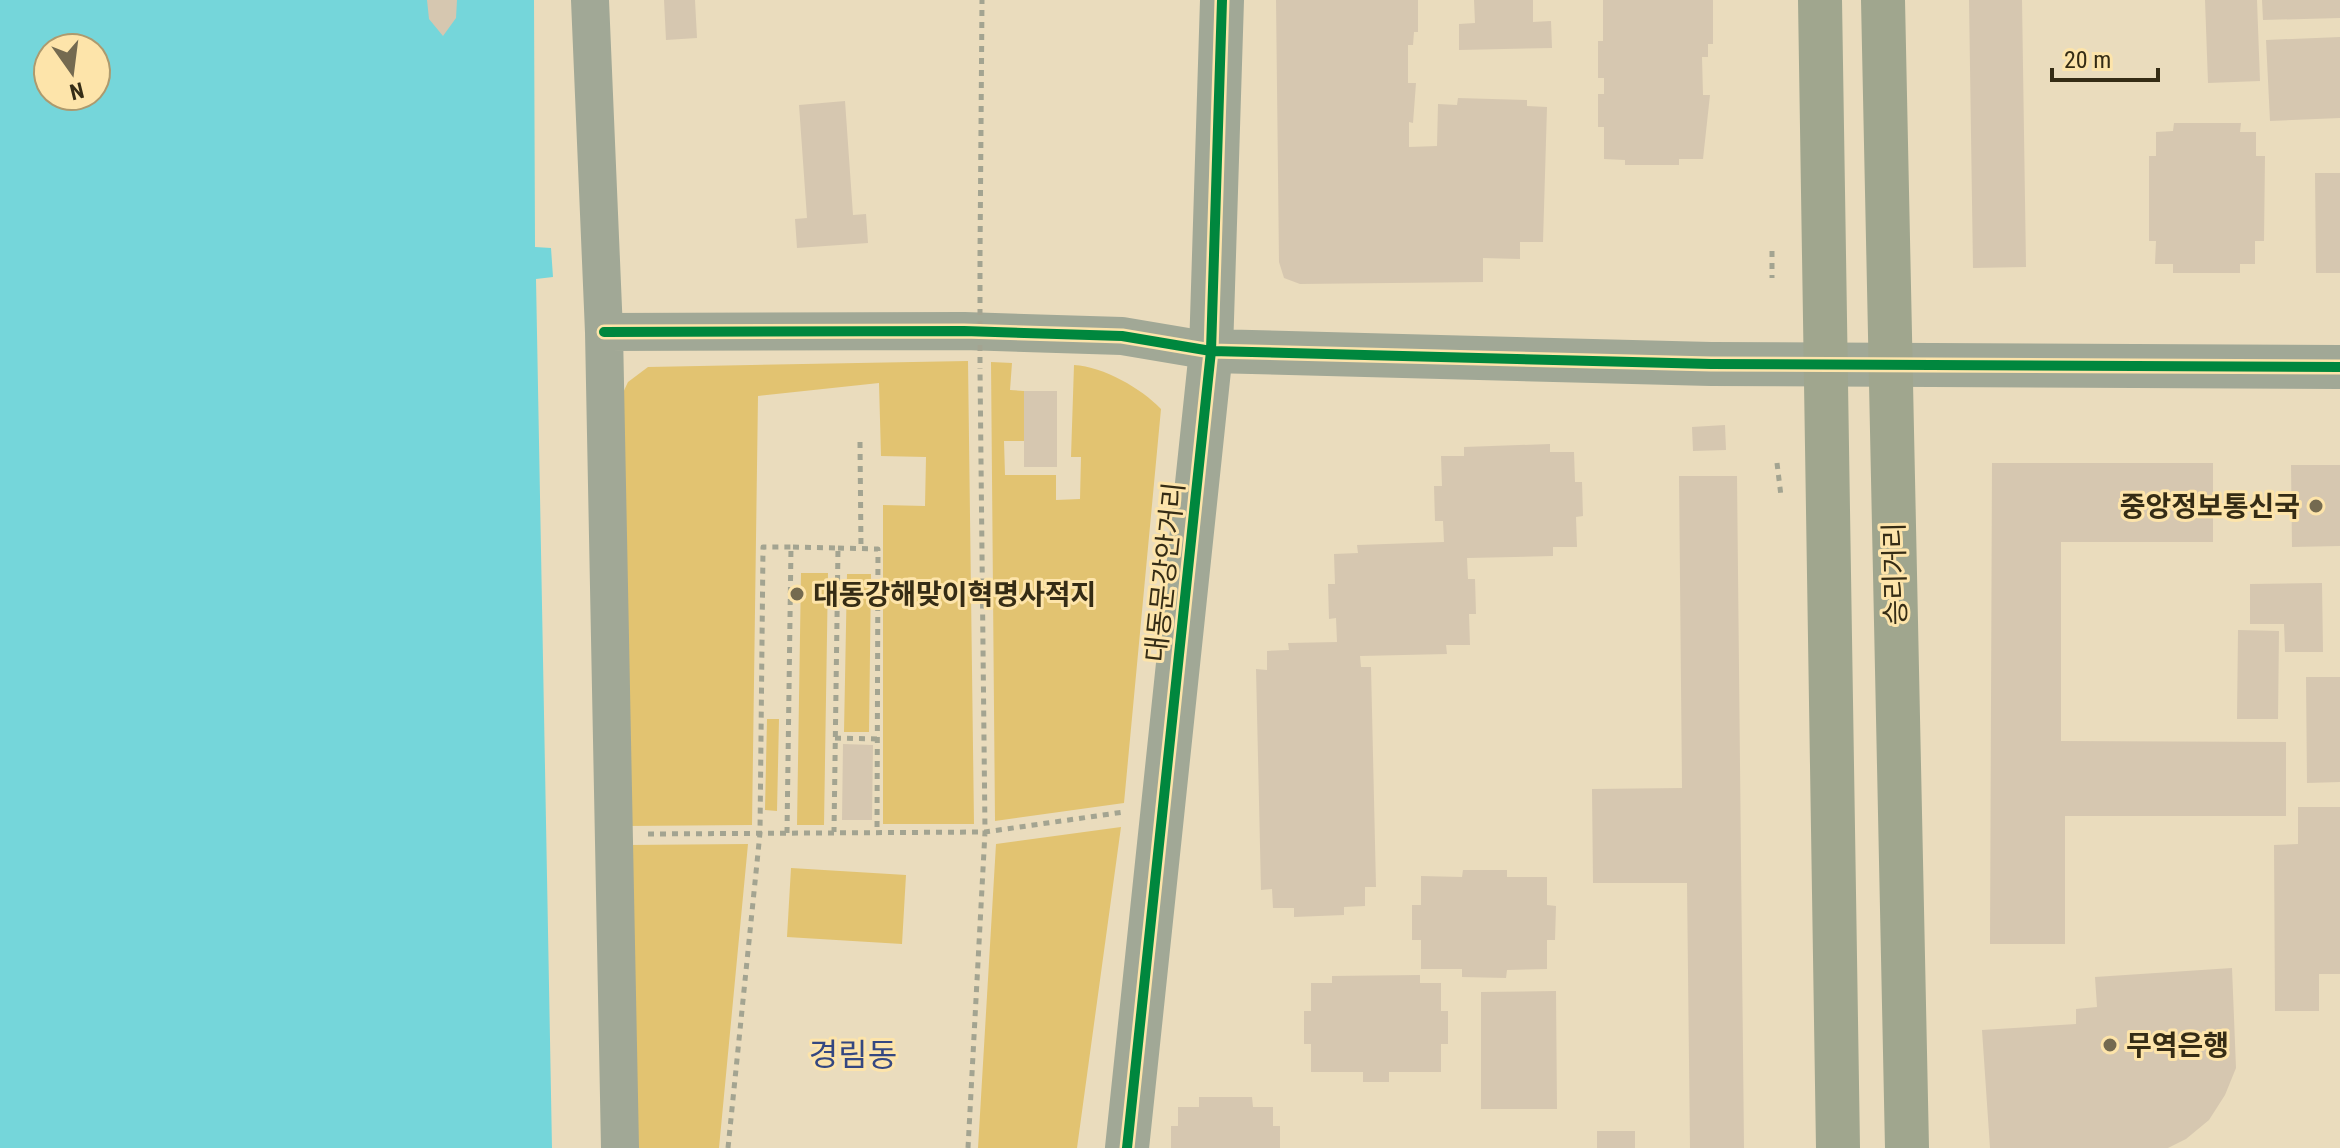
<svg xmlns="http://www.w3.org/2000/svg" width="2340" height="1148" font-family="'Roboto Condensed','Noto Sans KR',sans-serif">
<rect width="100%" height="100%" fill="#eadcbd"/>
<path fill="#e2c371" d="M968,361L974,824H883V505L925,506L926,457L881,456L879,383L758,396L752,825L626,826L620,399L628,382L648,367Z
M991,362L1012,363L1010,390L1024,391V441H1004L1005,475H1056V500L1080,499L1081,457H1071L1074,365C1104,367 1141,388 1161,409L1124,803L995,821Z
M801,573H828L824,825H797Z
M847,574H871L869,732H844Z
M767,719H779L777,811L765,810Z
M1121,827L1077,1148H978L996,844Z
M748,844L719,1148H630L626,845Z
M791,868L906,875L902,944L787,937Z"/>
<path fill="#75d6da" fill-rule="evenodd" d="M0,0H534L535,247L551,248L553,277L536,279L552,1148H0ZM48,48H96V96H48Z"/>
<path fill="#d6c7b0" d="M427,0H457L456,18L443,36L429,19Z
M664,0H695L697,38L666,40Z
M1276,0H1418V32H1414L1413,45H1408V83H1416L1413,123L1409,122V147L1437,146L1438,104L1457,105L1458,98L1527,100V106L1547,107L1543,242H1520V259L1483,258V282L1300,284L1284,278L1279,262Z
M1474,0H1533V22L1551,21L1552,48L1459,50V24L1475,23Z
M1603,0H1713V44H1708V57H1702L1703,95H1710L1703,159H1679V165H1625V160L1604,159V127H1598V94H1604V78H1598V41H1603Z
M1969,0H2022L2026,267L1973,268Z
M2205,0H2257L2260,81L2208,83Z
M2262,0H2340V18L2263,20Z
M2340,37V118L2270,121L2266,40Z
M845,101L853,215L866,214L868,243L797,248L795,219L807,218L799,105Z
M2174,123H2241L2240,132H2256V156H2265L2264,241H2255V264H2240V273H2173V264H2155L2156,241H2149V156H2156V132L2173,131Z
M2315,173H2340V273H2316Z
M1024,391H1057V467H1024Z
M1725,425L1726,450L1693,451L1692,427Z
M1550,444V452H1574L1575,482H1582L1583,516L1576,517L1577,547H1553V556L1467,558L1468,579H1475L1476,614H1469L1470,645H1446L1447,654L1360,656L1361,667H1371L1376,887H1365V906L1344,907V915L1294,917V908H1273L1272,889L1261,890L1256,669L1267,670V651L1289,650L1288,643L1337,642L1336,618L1329,619L1328,584H1335L1334,554L1358,553L1357,545L1444,542L1443,521H1435L1434,486H1442L1441,456H1464V447Z
M1992,463H2213V542H2061V741L2286,742V816H2065V944H1990Z
M2291,465H2340V546L2292,547Z
M1679,476H1737L1744,1148H1690L1687,883H1593L1592,789L1682,788Z
M2322,583L2323,652H2285L2284,624H2250V584Z
M2238,630L2279,631L2278,719H2237Z
M2306,677H2340V782L2307,783Z
M843,744L873,745L872,820H842Z
M2298,807H2340V974H2319V1011H2275L2274,845L2298,844Z
M1463,870H1507V877H1547V905L1556,906L1555,940H1547V969L1507,970L1506,978L1462,977V969H1421V940H1412V905H1421V876L1462,877Z
M2232,968L2236,1068L2225,1095L2209,1120L2186,1139L2168,1148H1990L1982,1030L2076,1024V1009L2097,1007L2095,977Z
M1420,975V983H1441V1011H1448V1044H1441V1072H1389V1082H1363V1072H1311V1044H1304V1011H1311V983H1332V976Z
M1556,991L1557,1109H1481V992Z
M1199,1097H1252L1253,1107H1273V1126H1280V1148H1171V1126H1178V1107H1199Z
M1597,1131H1635V1148H1597Z"/>
<g fill="none" stroke-linecap="round" stroke-linejoin="round">
<path stroke="#a3a491" stroke-width="5" stroke-dasharray="6 6" stroke-linecap="butt" d="M1772,251V278
M980,256L982,0
M860,442L861,548
M1777,463L1781,496
M838,548L878,549L877,832
M835,738L878,739
M787,833L791,547L838,548L834,832
M648,834L985,832L1124,812
M728,1148L760,833L763,547H791
M968,1148L985,832L980,368"/>
<path stroke="#a1a896" stroke-width="38" d="M590,0L604,332L620,1148
M604,332L964,331L1122,336L1211,351"/>
<path stroke="#a1a896" stroke-width="44" d="M1211,351L1711,364L2340,367
M1127,1148L1211,351L1222,0"/>
<path stroke="#a0a68e" stroke-width="44" d="M1820,0L1838,1148
M1883,0L1907,1148"/>
<path stroke="#a3a491" stroke-width="5" stroke-dasharray="6 6" stroke-linecap="butt" d="M980,363V256"/>
<g stroke="#fde4aa" stroke-width="15">
<path id="cycleway" d="M604,332L964,331L1122,336L1211,351L1711,364L2340,367
M1127,1148L1211,351L1222,0"/>
</g>
<use href="#cycleway" stroke="#00873e" stroke-width="10"/>
</g>
<g fill="#746a50" stroke="#fde4aa" stroke-width="3">
<circle cx="2316" cy="506" r="8"/>
<circle cx="797" cy="594" r="8"/>
<circle cx="2110" cy="1045" r="8"/>
</g>
<g text-anchor="middle" dominant-baseline="central" stroke-width="6" stroke-linejoin="round" paint-order="stroke">
<g font-size="28" font-weight="bold" fill="#352c15" stroke="#fde4aa" text-anchor="start">
<text x="2300" y="506" text-anchor="end">중앙정보통신국</text>
<text x="813" y="594">대동강해맞이혁명사적지</text>
<text x="2126" y="1045">무역은행</text>
</g>
<g font-size="28" fill="#352c15" stroke="#fde4aa">
<text transform="translate(1165 572) rotate(-84)">대동문강안거리</text>
<text transform="translate(1895 574) rotate(-91)">승리거리</text>
</g>
<g font-size="32" fill="#344781" stroke="#fde4aa">
<text x="853" y="1055">경림동</text>
</g>
</g>
<g transform="translate(72 72) rotate(166)"><circle r="38" fill="#fde4aa" stroke="#ad9a6e" stroke-width="2"/>
<path d="M0-6L14 30L0 20L-14 30Z" fill="#746a50"/>
<text y="-12" font-size="22" font-weight="bold" text-anchor="middle" fill="#352c15">N</text>
</g>
<path d="M2052 68v12h106v-12" fill="none" stroke="#352c15" stroke-width="4"/>
<text x="2064" y="68" font-size="24" fill="#352c15" stroke="#fde4aa" stroke-width="6" paint-order="stroke">20 m</text>
</svg>
